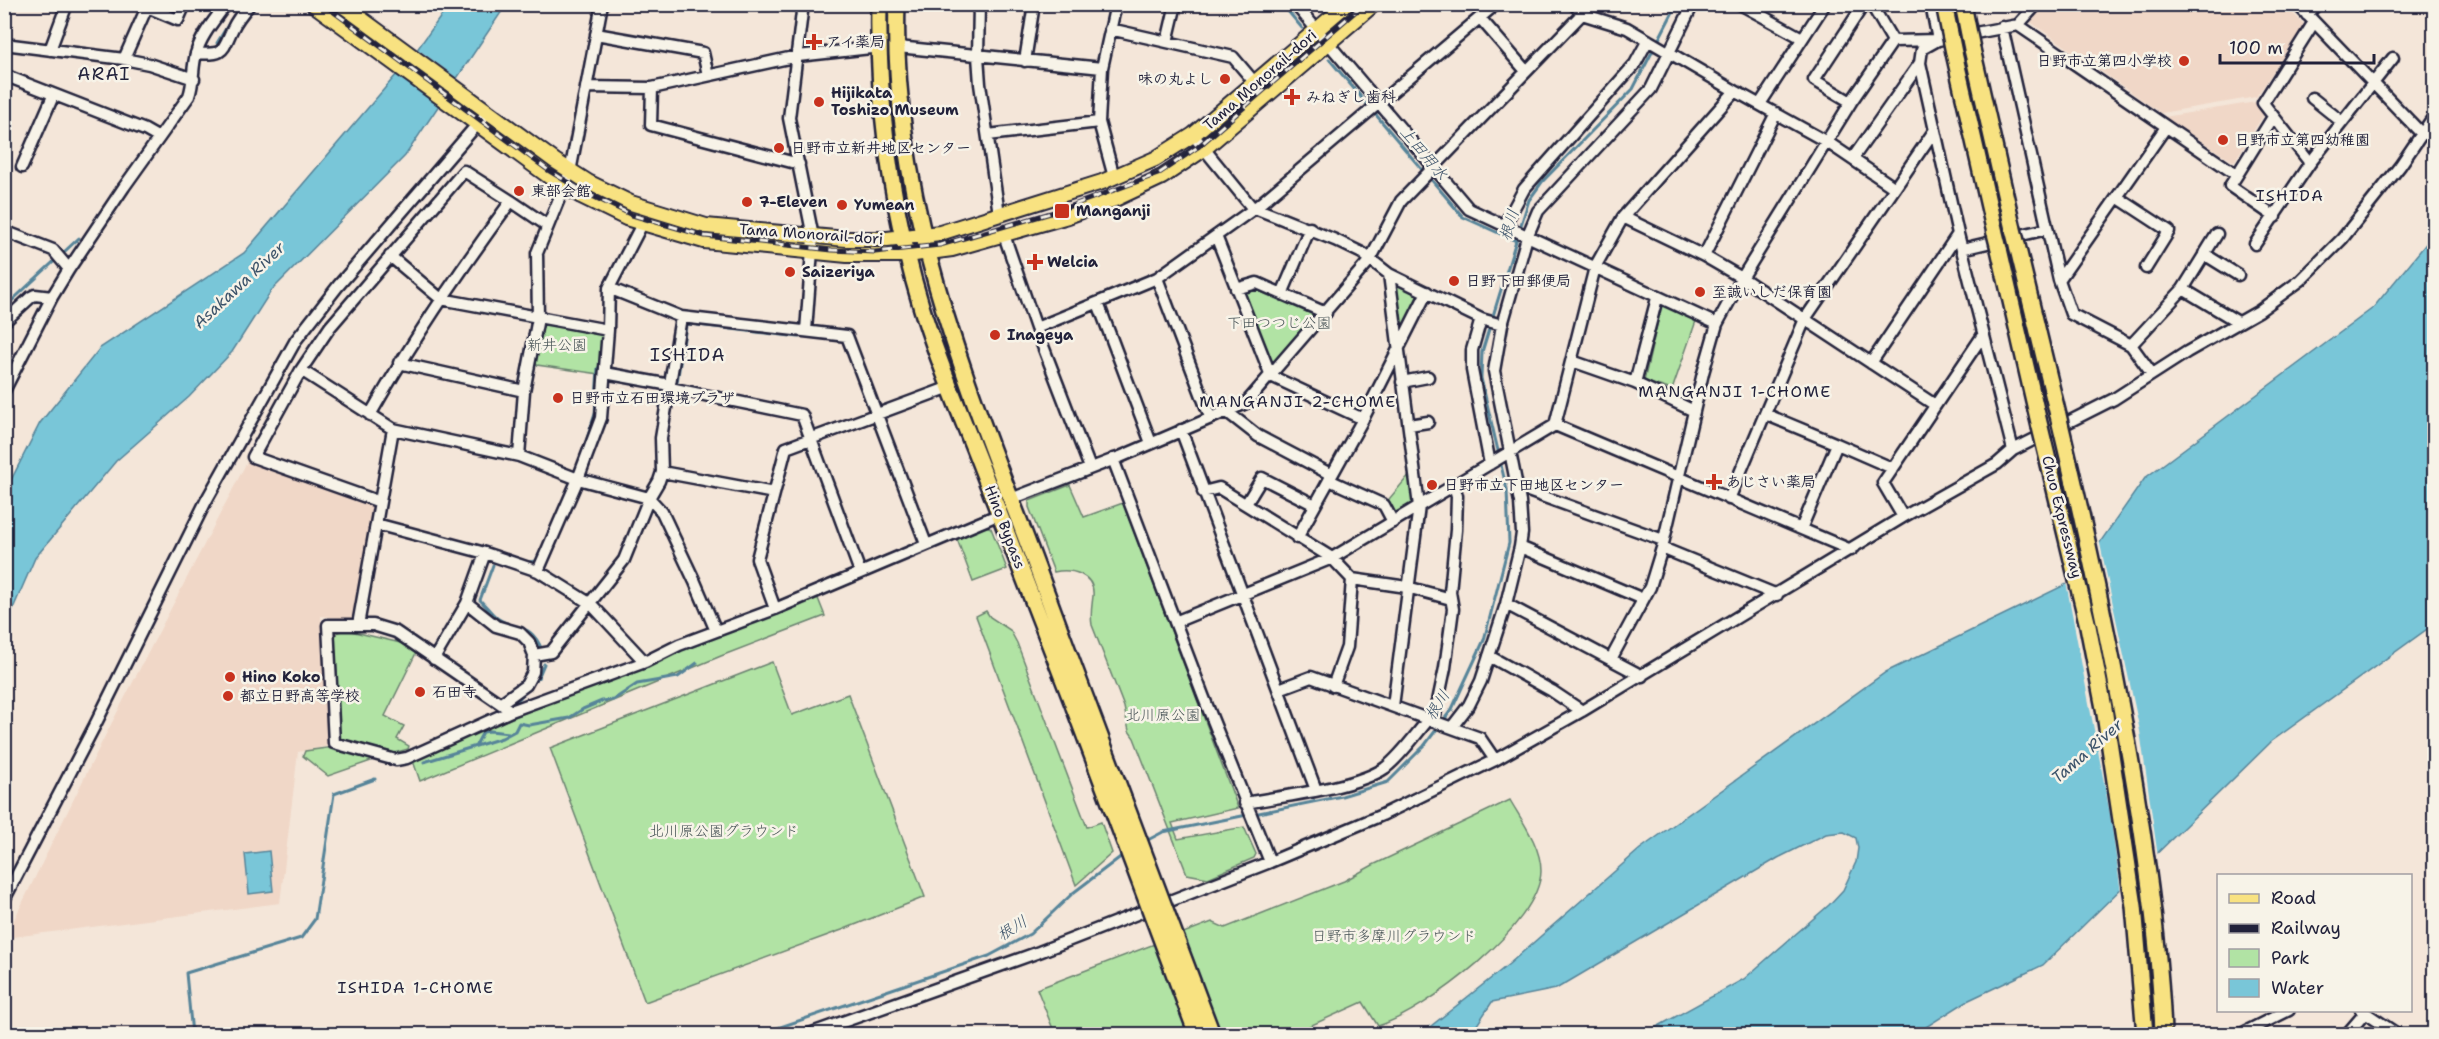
<svg xmlns="http://www.w3.org/2000/svg" width="2439" height="1039" font-family="'Shantell Sans','Klee One',sans-serif">
<rect width="100%" height="100%" fill="#f4e6d9"/>
<filter id="ink" filterUnits="userSpaceOnUse"><feTurbulence type="fractalNoise" baseFrequency=".0167" numOctaves="2"/><feDisplacementMap in="SourceGraphic" scale="12" xChannelSelector="R" yChannelSelector="G"/><feConvolveMatrix kernelMatrix="1 2 1 2 8 2 1 2 1" color-interpolation-filters="sRGB"/></filter>
<g filter="url(#ink)">
<path fill="#f0d7c7" d="M2284,5L2305,25L2256,97L2161,113L2029,21L2048,5Z
M2256,102L2266,111L2234,162L2164,117Z
M249,458L377,505L355,620L321,616L329,746L298,752L280,903L5,938L106,734Z"/>
<path fill="#b1e3a4" stroke="#6a8270" stroke-width="1.5" d="M1257,283L1326,313L1271,376L1236,289Z
M1396,284L1419,295L1404,325H1400Z
M1662,303L1697,318L1672,390L1644,381Z
M538,318L605,333L599,374L530,364Z
M1410,474L1419,506L1393,522L1384,505Z
M1070,485L1084,517L1123,503L1238,808L1172,823L1178,839L1244,827L1256,854L1254,858L1208,878L1187,874L1134,738L1129,731L1124,707L1092,625C1090,614 1092,606 1093,596C1095,574 1071,568 1054,572L1029,507V501Z
M986,526L991,528L1007,569L973,582L957,539Z
M817,596L825,616L721,656L420,781L412,758Z
M986,611L990,617L1010,630L1017,643L1087,827L1101,822L1112,853L1076,885L976,616Z
M346,630L409,645L417,651L385,716L404,726L397,739L409,746L408,749L394,753L341,739L337,735L331,642L338,632Z
M772,662L792,715L848,694L925,897L842,930L645,1002L550,748Z
M334,747L371,757V761L328,776L303,756L305,751Z
M1510,800C1522,821 1541,846 1541,871C1540,925 1426,1011 1378,1026L1363,1002L1292,1034H1055L1037,989L1212,922L1225,928L1344,881L1373,865Z"/>
<path fill="#79c6d8" stroke="#568499" stroke-width="1.5" d="M449,5H506L405,156L271,291L232,352L189,397L116,461L35,558L5,627V492L40,423L100,348L244,253L414,54Z
M2434,234V624L2272,741L2043,965L1967,1001L1915,1034H1644L1744,979L1829,905L1843,890L1856,862L1858,848L1856,838L1844,832L1826,834L1778,858L1556,989L1492,1002L1471,1034H1421L1509,964L1640,849L1886,672L2073,581L2145,478L2373,308Z
M269,851L273,891L249,894L245,854Z"/>
<path fill="#f4e6d9" d="M415,47L458,79L440,107L393,73Z
M2099,539L2140,731L2158,857L2121,893L2110,814L2066,582L2071,579Z"/>
<g fill="none" stroke-linecap="round" stroke-linejoin="round">
<path stroke="#568499" stroke-width="3" d="M1282,4L1302,28
M217,43L231,20
M1329,59L1424,172
M1429,177L1463,217L1516,241
M1520,228L1529,200L1542,182L1633,89L1677,4
M4,308L79,238
M801,323L803,304
M677,382L686,326L689,324L799,337
M582,454L595,414L598,368
M1499,455L1481,378L1482,352L1518,234
M528,562L536,561L541,550
M493,565L480,600C486,606 491,613 497,618C517,632 530,621 542,650
M531,685L538,678L544,664
M513,705L527,690
M476,745L483,732L490,731L509,733
M424,762L502,738L515,731L519,723L529,725L569,718L583,709L602,701L613,700L637,684L678,677L697,663
M1254,814L1342,796L1388,782L1424,746L1452,709L1484,640L1509,543L1507,490L1500,461
M1144,842L1163,832L1247,815
M192,1034L186,973L301,938L315,919L334,794L375,779
M760,1034L989,956L1030,934L1073,893L1123,855"/>
<g stroke="#22223b" stroke-width="15">
<path id="minor" d="M803,4L789,118L813,237L806,331
M979,4L978,56L980,84L999,214
M1295,4L1469,209L1717,324
M1574,4L1582,14L1627,28L1735,91
M1740,4L1802,38
M1871,4L1893,41
M1931,4L1938,40L1922,49L1920,63L1958,234L2013,450
M2297,4L2422,134
M2307,15L2317,4
M1480,18L1526,71
M2314,22L2263,103L2310,163L2393,58
M2018,25L2237,175L2273,117
M2002,27L2059,280L2071,314L2131,345L2152,374
M1110,29L1233,57L1255,83
M596,34L703,53L708,75
M1893,41L1938,40L2018,25L2037,4
M1167,42L1176,4
M4,44L124,59L149,64L194,79
M898,47L1102,68
M50,50L67,4
M196,53C226,56 222,50 233,28C237,19 244,11 250,4
M124,59L147,7L178,20L185,4
M1025,61L1034,4
M4,75L145,130L159,138
M586,87L652,88L798,56L880,47
M652,88L651,125L799,164
M2312,98L2342,122
M1851,102L1814,80L1864,4
M1760,104L1825,4
M988,135L1099,122
M1193,135L1250,205L1255,208L1335,240L1362,253L1389,274L1481,319L1502,325
M1853,158L1920,63
M22,167L53,96
M2237,175L2230,186L2275,217
M1114,177L1099,122L1102,68L1116,4
M2117,197L2169,231L2146,268
M511,201L548,226
M1623,217L1704,256L1742,278L1935,405
M1504,226L1524,189L1635,64L1648,40
M4,231L53,250L69,269
M1004,235L1036,328L1090,468
M1216,236L1271,376L1363,419
M2255,244L2310,163
M1962,249L2047,229
M2204,254L2238,275
M390,256L441,299L608,330L601,418L578,479L538,571
M1704,256L1776,113
M1389,274L1419,506L1393,706
M1157,278L1210,417
M2059,280L2166,127
M609,288L642,224
M1236,289L1257,283L1326,313
M2183,289L2238,322
M1282,294L1310,228
M1098,303L1151,443
M1481,319L1472,350V370L1490,464
M4,322L31,297L35,295L52,297
M1036,328L1157,278L1255,208L1496,4
M608,330L609,288L681,317L847,336L926,544
M2131,345L2183,289L2217,234
M1572,361L1635,383L1694,411
M399,363L524,391
M1871,363L1958,234
M301,370L253,457L380,502
M605,373L670,385
M1402,382L1428,377
M1635,383L1657,298
M670,388L802,415L860,572
M4,391L52,297L69,269L124,187L189,96C194,82 192,68 196,54C201,35 215,20 226,4
M1226,411L1258,436L1332,475
M1765,414L1837,444L1801,529
M370,415C412,341 460,270 511,201L464,171L330,327L301,370L393,429L519,456L578,479L649,498L662,512L695,582L716,631
M1409,425L1428,422
M1555,425L1851,550
M1181,430L1316,790
M1837,444L1892,468
M519,456L524,391L538,318L537,253L570,172L602,4
M1113,459L1204,698L1270,862
M662,472L774,493
M1329,480L1384,505L1393,522
M1517,487L1663,540
M1203,492L1219,488L1332,558L1352,579L1347,647L1333,686
M1011,499L1120,457L1246,403L1370,260L1401,201L1582,14
M1729,499L1805,319L1934,131
M1246,504L1262,478L1315,505
M1903,517L1883,483L1983,335
M376,524L485,553L538,571L591,604L645,662
M1297,538L1363,419L1427,292
M1520,547L1643,599
M1662,548L1777,595
M1352,579L1407,587L1451,599
M467,603L496,626L520,633L529,642L534,655L533,672L526,685L501,703
M1506,604L1642,676
M775,609L757,559L786,448L950,387
M1175,622L1332,558L1555,425L1595,267L1623,217L1735,91L1827,142L1895,188
M358,625L393,429
M534,655L551,652L624,560L649,498L659,481L662,472L661,438L681,317
M1489,656L1552,691L1582,711
M434,659L467,603L485,553
M1611,659L1650,587L1662,548L1703,373L1717,324L1742,278L1851,102L1893,41
M1279,689L1311,677L1480,738L1495,760
M511,711L396,632L373,625H328L334,743L396,760L407,758L511,711L645,662L679,645L775,609L1000,514
M1434,720L1445,668L1453,609L1450,592L1456,530L1457,496L1454,485
M1452,727L1469,705L1481,681L1506,604L1520,547L1522,533L1520,502L1494,371L1502,325L1527,237L1538,211L1651,89L1693,4
M1245,803C1282,796 1356,788 1385,768C1402,755 1415,735 1429,719
M4,900L95,725L206,501L296,340L338,286L487,113
M2361,1010L2397,1034
M809,1034L1039,952L1270,862L1382,815L1495,760L1582,711L1903,517L1997,464L2013,450L2114,399L2187,352L2259,311L2301,280L2342,239L2400,166L2434,116
M2241,1034L2289,1010
M2347,1034L2365,1013"/>
</g>
<g stroke="#22223b" stroke-width="18">
<path id="major" d="M313,4L550,177L581,196L626,218L704,241L847,255H907L952,249L1068,216L1115,199L1162,177L1204,149L1374,4
M341,4L555,161L588,182L631,203L706,226L846,239H887L940,233L1102,182L1155,159L1193,135L1347,4"/>
</g>
<g stroke="#22223b" stroke-width="20">
<path id="highway" d="M879,4C877,107 892,211 922,309C939,365 963,419 984,474C1014,552 1044,629 1074,707
M897,4C891,176 950,340 1010,497C1037,565 1061,634 1087,702
M1972,49L2013,229
M1954,53L1995,233
M2017,245L2058,415
M1999,249L2040,427"/>
</g>
<use href="#minor" stroke="#f7f3e8" stroke-width="10"/>
<use href="#major" stroke="#f8e281" stroke-width="14"/>
<use href="#highway" stroke="#f8e281" stroke-width="15"/>
<g stroke="#22223b" stroke-width="5">
<path id="rail" d="M323,4L548,170L586,193L632,215L705,236L832,250L875,252L940,245L1054,212L1158,174L1198,147L1364,4"/>
</g>
<use href="#rail" stroke="#f7f3e8" stroke-width="3" stroke-dasharray="9" stroke-linecap="butt"/>
<g stroke="#22223b" stroke-width="20" stroke-linecap="butt">
<path id="highway-bridge" d="M1944,4L1954,53
M1963,4L1972,49
M2013,229L2017,245
M1995,233L1999,249
M2058,415C2091,553 2121,691 2142,831C2152,898 2161,966 2163,1034
M2040,427L2088,626L2104,708L2134,906L2145,1034
M1087,702L1212,1034
M1074,707L1197,1034"/>
</g>
<use href="#highway-bridge" stroke="#f8e281" stroke-width="15"/>
</g>
</g>
<g fill="#c8321e" stroke="#f7f3e8" stroke-width="2">
<path d="M811 33h6v6h6v6h-6v6h-6v-6h-6v-6h6z"/>
<circle cx="2184" cy="61" r="6"/>
<circle cx="1225" cy="79" r="6"/>
<path d="M1289 88h6v6h6v6h-6v6h-6v-6h-6v-6h6z"/>
<circle cx="819" cy="102" r="6"/>
<circle cx="2223" cy="140" r="6"/>
<circle cx="779" cy="148" r="6"/>
<circle cx="519" cy="191" r="6"/>
<circle cx="747" cy="202" r="6"/>
<circle cx="842" cy="205" r="6"/>
<rect x="1054" y="203" width="16" height="16" rx="3"/>
<path d="M1032 253h6v6h6v6h-6v6h-6v-6h-6v-6h6z"/>
<circle cx="790" cy="272" r="6"/>
<circle cx="1454" cy="281" r="6"/>
<circle cx="1700" cy="292" r="6"/>
<circle cx="995" cy="335" r="6"/>
<circle cx="558" cy="398" r="6"/>
<path d="M1711 473h6v6h6v6h-6v6h-6v-6h-6v-6h6z"/>
<circle cx="1432" cy="485" r="6"/>
<circle cx="230" cy="677" r="6"/>
<circle cx="420" cy="692" r="6"/>
<circle cx="228" cy="696" r="6"/>
</g>
<g text-anchor="middle" dominant-baseline="central" stroke-width="5" stroke-linejoin="round" paint-order="stroke">
<g font-size="15" font-weight="bold" fill="#22223b" stroke="#f7f3e8" text-anchor="start">
<text x="826" y="42">アイ薬局</text>
<text x="2172" y="61" text-anchor="end">日野市立第四小学校</text>
<text x="1213" y="79" text-anchor="end">味の丸よし</text>
<text x="831" y="93">Hijikata<tspan x="831" dy="17">Toshizo Museum</tspan></text>
<text x="1306" y="97">みねぎし歯科</text>
<text x="2235" y="140">日野市立第四幼稚園</text>
<text x="791" y="148">日野市立新井地区センター</text>
<text x="531" y="191">東部会館</text>
<text x="759" y="202">7-Eleven</text>
<text x="854" y="205">Yumean</text>
<text x="1076" y="211">Manganji</text>
<text x="1047" y="262">Welcia</text>
<text x="802" y="272">Saizeriya</text>
<text x="1466" y="281">日野下田郵便局</text>
<text x="1712" y="292">至誠いしだ保育園</text>
<text x="1007" y="335">Inageya</text>
<text x="570" y="398">日野市立石田環境プラザ</text>
<text x="1726" y="482">あじさい薬局</text>
<text x="1444" y="485">日野市立下田地区センター</text>
<text x="242" y="677">Hino Koko</text>
<text x="432" y="692">石田寺</text>
<text x="240" y="696">都立日野高等学校</text>
</g>
<g font-size="15" fill="#22223b" stroke="#f7f3e8">
<text transform="translate(1260 80) rotate(-41)">Tama Monorail-dori</text>
<text transform="translate(811 234) rotate(4)">Tama Monorail-dori</text>
<text transform="translate(2062 517) rotate(76)">Chuo Expressway</text>
<text transform="translate(1005 527) rotate(69)">Hino Bypass</text>
</g>
<g font-size="15" fill="#465255" stroke="#f7f3e8">
<text x="1279" y="323">下田つつじ公園</text>
<text x="557" y="345">新井公園</text>
<text x="1163" y="715">北川原公園</text>
<text x="724" y="831">北川原公園グラウンド</text>
<text x="1394" y="936">日野市多摩川グラウンド</text>
</g>
<g font-size="16" font-style="italic" fill="#3c536a" stroke="#f7f3e8">
<text transform="translate(1424 153) rotate(50)">上田用水</text>
<text transform="translate(1509 225) rotate(-73)">根川</text>
<text transform="translate(239 285) rotate(-43)">Asakawa River</text>
<text transform="translate(1437 705) rotate(-58)">根川</text>
<text transform="translate(2087 751) rotate(-41)">Tama River</text>
<text transform="translate(1012 928) rotate(-32)">根川</text>
</g>
<g font-size="16" letter-spacing="1.5" fill="#22223b" stroke="#f7f3e8">
<text x="2290" y="195">ISHIDA</text>
<text x="1735" y="391">MANGANJI 1-CHOME</text>
<text x="1298" y="401">MANGANJI 2-CHOME</text>
<text x="416" y="987">ISHIDA 1-CHOME</text>
</g>
<g font-size="18" letter-spacing="1.5" fill="#22223b" stroke="#f7f3e8">
<text x="104" y="74">ARAI</text>
<text x="688" y="355">ISHIDA</text>
</g>
</g>
<rect width="2439" height="1039" fill="none" stroke="#f7f3e8" stroke-width="24"/>
<rect x="12" y="12" width="2415" height="1015" fill="none" stroke="#22223b" stroke-width="2" filter="url(#ink)"/>
<rect x="2217" y="874" width="195" height="138" fill="#f7f3e8" stroke="#a29fa3" stroke-width="1.5"/>
<rect x="2229" y="894" width="30" height="9" fill="#f8e281" stroke="#a29fa3" stroke-width="1.5"/>
<text x="2271" y="904" font-size="18" fill="#22223b">Road</text>
<rect x="2229" y="924" width="30" height="9" fill="#22223b" stroke="#a29fa3" stroke-width="1.5"/>
<text x="2271" y="934" font-size="18" fill="#22223b">Railway</text>
<rect x="2229" y="949" width="30" height="18" fill="#b1e3a4" stroke="#a29fa3" stroke-width="1.5"/>
<text x="2271" y="964" font-size="18" fill="#22223b">Park</text>
<rect x="2229" y="979" width="30" height="18" fill="#79c6d8" stroke="#a29fa3" stroke-width="1.5"/>
<text x="2271" y="994" font-size="18" fill="#22223b">Water</text>
<path d="M2220 54v9h154v-9" fill="none" stroke="#22223b" stroke-width="3"/>
<text x="2229" y="54" font-size="18" fill="#22223b" stroke="#f7f3e8" stroke-width="4.5" paint-order="stroke">100 m</text>
</svg>
